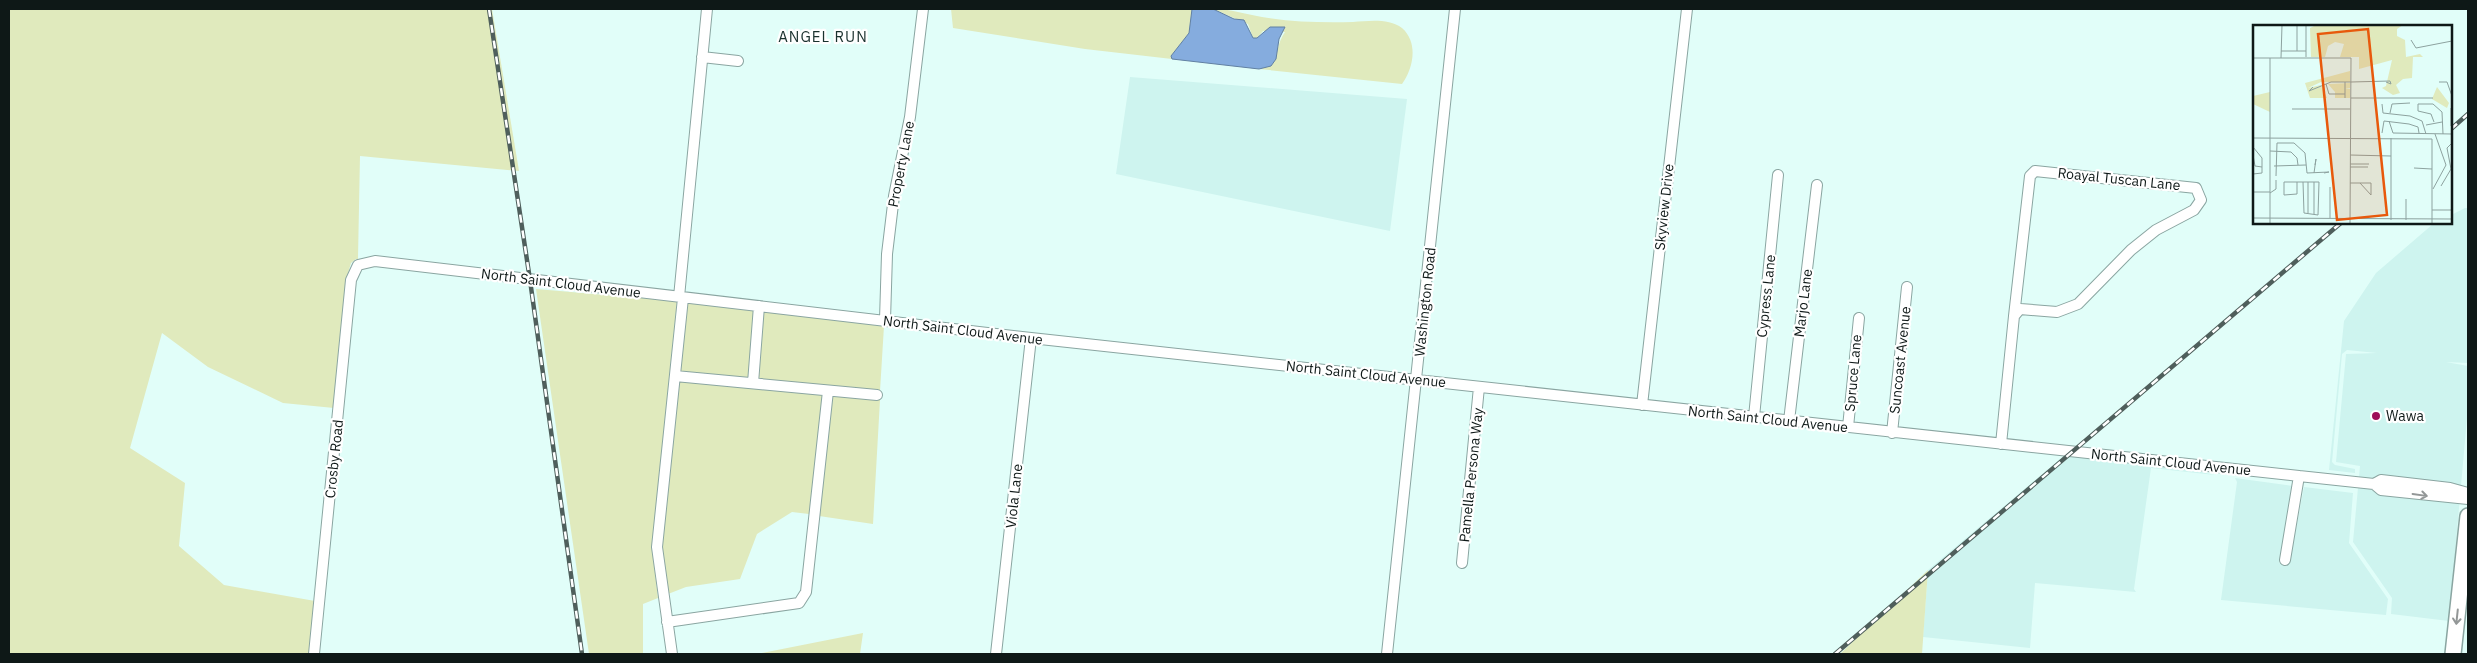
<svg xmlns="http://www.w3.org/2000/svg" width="2477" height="663" font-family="'IBM Plex Sans',sans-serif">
<rect width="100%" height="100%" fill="#e1fef9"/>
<path fill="#cef4ef" d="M1130,77L1407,99L1390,231L1116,174Z
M2465,208H2468V363L2446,362L2468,366V407L2449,621L2391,614L2392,598L2353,542L2360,466L2336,462L2346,354L2377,353L2347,350L2342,354L2332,462L2335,465L2355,469V473L2329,470L2344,321L2376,273L2433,224L2451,222V215Z
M2065,455L2192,470L2215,475L2151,468L2134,589L2136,592L2035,583L2030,648L1923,637L1928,570Z
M2235,478L2293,486L2279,563L2289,565L2304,487L2353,493L2349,543L2388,599L2386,615L2221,600L2237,482Z"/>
<path fill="#e0eabd" d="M9,9H492L519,171L360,156L358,258V260L356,259L351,263L346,280L334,408L283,403L208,367L162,333L130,448L185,483L179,546L224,585L315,601L309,654H9Z
M951,9H1192L1189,33L1171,56L1172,59L1085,49L953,28Z
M1213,9C1231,9 1245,14 1262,17C1291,22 1324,23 1353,22C1368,21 1389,18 1402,28C1419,43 1413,69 1402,84L1259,69L1271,66C1278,55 1277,43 1285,32L1263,31L1257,38H1253L1248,24Z
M536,289L677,301L652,547L658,598L643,604V654H589Z
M688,303L754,310L748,378L680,372Z
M764,311L884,326L880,391L758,379Z
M679,381L823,395L809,514L792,512L757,534L740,579L686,587L668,594L662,548Z
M833,396L880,400L873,524L819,516Z
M1928,570L1922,654H1839H1840Z
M863,633L860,654H761L762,653Z"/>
<path fill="#85acde" stroke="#6180a2" d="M1192,9H1213L1234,19L1244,20L1253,38H1257L1270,27H1285L1279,39L1276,59L1271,66L1259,69L1172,59L1171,56L1189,33Z"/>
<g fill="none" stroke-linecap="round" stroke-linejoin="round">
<g stroke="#8aa5a1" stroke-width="12">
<path id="minor" d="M702,57L738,61
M679,297L707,9
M885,320L887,254L894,196L910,117L923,9
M675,376L877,395
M753,383L759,306
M1642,405L1687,9
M1754,417L1778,175
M1789,421L1817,185
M1848,427L1859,318
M1892,433L1907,287
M2001,444L2014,316L2020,309L2057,312L2078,304L2131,250L2156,230L2194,210L2201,200L2196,188L2035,171L2030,176L2014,316
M2374,484L2381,490L2468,499
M2285,560L2299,476
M1462,563L1479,387
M667,622L792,604L799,603L806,592L828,391
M314,654L351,280L358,265L375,261L1031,338L2299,476L2374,484L2381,480L2450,488L2468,493
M672,654L657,547L683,298
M996,654L1031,338
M1387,654L1455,9"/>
</g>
<g stroke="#8aa5a1" stroke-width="18">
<path id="highway" d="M2453,654L2468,516"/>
</g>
<use href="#minor" stroke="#fff" stroke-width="10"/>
<use href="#highway" stroke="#fff" stroke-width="15"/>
<g stroke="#4f5f5c" stroke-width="4.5">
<path id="rail" d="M489,9L530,280L582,654
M2451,129L2468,114
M1835,654L2342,222"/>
</g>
<use href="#rail" stroke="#fff" stroke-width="2.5" stroke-dasharray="8" stroke-linecap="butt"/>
</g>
<defs><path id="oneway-shaft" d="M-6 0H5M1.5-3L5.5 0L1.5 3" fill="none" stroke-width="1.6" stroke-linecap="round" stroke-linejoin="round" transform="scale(1.25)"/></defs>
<g stroke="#939797">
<use href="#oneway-shaft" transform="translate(2420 495) rotate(8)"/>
<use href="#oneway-shaft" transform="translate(2457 617) rotate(96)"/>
</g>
<circle fill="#9e0e59" stroke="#fff" stroke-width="2" cx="2376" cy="416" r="5"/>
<g text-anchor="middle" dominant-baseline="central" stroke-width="4.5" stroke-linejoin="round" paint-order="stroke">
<g font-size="14" fill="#0e1817" stroke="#fff">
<text transform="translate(901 164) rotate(-79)">Property Lane</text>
<text transform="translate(2119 179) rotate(6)">Roayal Tuscan Lane</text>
<text transform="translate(1664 207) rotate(-84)">Skyview Drive</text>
<text transform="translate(561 283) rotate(7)">North Saint Cloud Avenue</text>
<text transform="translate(1766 296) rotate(-84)">Cypress Lane</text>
<text transform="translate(1425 302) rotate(-84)">Washington Road</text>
<text transform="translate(1803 303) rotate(-83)">Marjo Lane</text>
<text transform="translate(963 330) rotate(7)">North Saint Cloud Avenue</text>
<text transform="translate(1900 360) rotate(-84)">Suncoast Avenue</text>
<text transform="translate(1853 373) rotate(-85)">Spruce Lane</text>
<text transform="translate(1366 374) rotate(6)">North Saint Cloud Avenue</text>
<text transform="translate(1768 419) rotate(6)">North Saint Cloud Avenue</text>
<text transform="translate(334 459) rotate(-84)">Crosby Road</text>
<text transform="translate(2171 462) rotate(6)">North Saint Cloud Avenue</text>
<text transform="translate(1471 475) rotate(-84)">Pamella Persona Way</text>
<text transform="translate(1014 496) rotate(-84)">Viola Lane</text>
</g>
<g font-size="14" fill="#0e1817" stroke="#fff" text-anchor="start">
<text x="2386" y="416">Wawa</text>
</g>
<g font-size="15" letter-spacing="1" fill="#1a312e" stroke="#fff">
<text x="823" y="36">ANGEL RUN</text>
</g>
</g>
<g transform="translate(2253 25)">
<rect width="199" height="199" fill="#e1fef9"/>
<path d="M63,0H150L144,4V11L152,15L153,32L167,29L170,32H160L159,53L150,54L143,60L147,68L140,70L129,63L133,61L139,35L106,44V32H87L91,19L82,17L75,21L72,32H58L57,3ZM97,46V57H68L55,63L68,60L74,73H57L52,58ZM97,58V63H92L97,64V73H82V67L75,59ZM184,62L196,78L194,83L179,74ZM17,67V87L0,79V71Z" fill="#e0eabd"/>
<path fill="none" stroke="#8da29f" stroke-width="1" d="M158,15L163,23L199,16M28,26H53M44,26V0M53,32V0M0,33H98L97,198M28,33L29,0M92,57V73M98,57L137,56L138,59L133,57M186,57H194L199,71M73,59L76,69H92M60,62L56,66L78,57H98M98,73H180M129,79L130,88L157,91L169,96L173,109M198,83V101M39,84H97M137,88L139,79L157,78M136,96L140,108L199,109M181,97L178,89L165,86V79H180L189,87L190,109M173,100L189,97M129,108L131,96L156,99L165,102L166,108M0,113L179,114V198M138,113V195M0,122L9,133V148L0,149M17,126L38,127L44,133L45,140M0,130L2,141L9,142M97,130L138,131M97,139H116M21,141L53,140M97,142H115M161,143L179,144M61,148L63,134L62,140M23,151L24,118H41L52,128L54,148L76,147L71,148M44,157V169L31,170V157H66L65,190L51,188L50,157M61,157V189M97,158H107L118,170V158H107M188,161L198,144L194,123L199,118M180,164L193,140L182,109M0,167H17M17,168L23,164V155M153,174V195M179,185H199M55,188V157M0,193L199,194M77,193V162M17,198V33"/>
<path fill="#e8590c" fill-opacity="0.15" stroke="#e8590c" stroke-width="2.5" d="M115,4L134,190L84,195L65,9Z"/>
<rect width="199" height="199" fill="none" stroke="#0e1817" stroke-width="2.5"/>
</g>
<rect width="2477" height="663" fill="none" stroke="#0e1817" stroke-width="20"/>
</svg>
